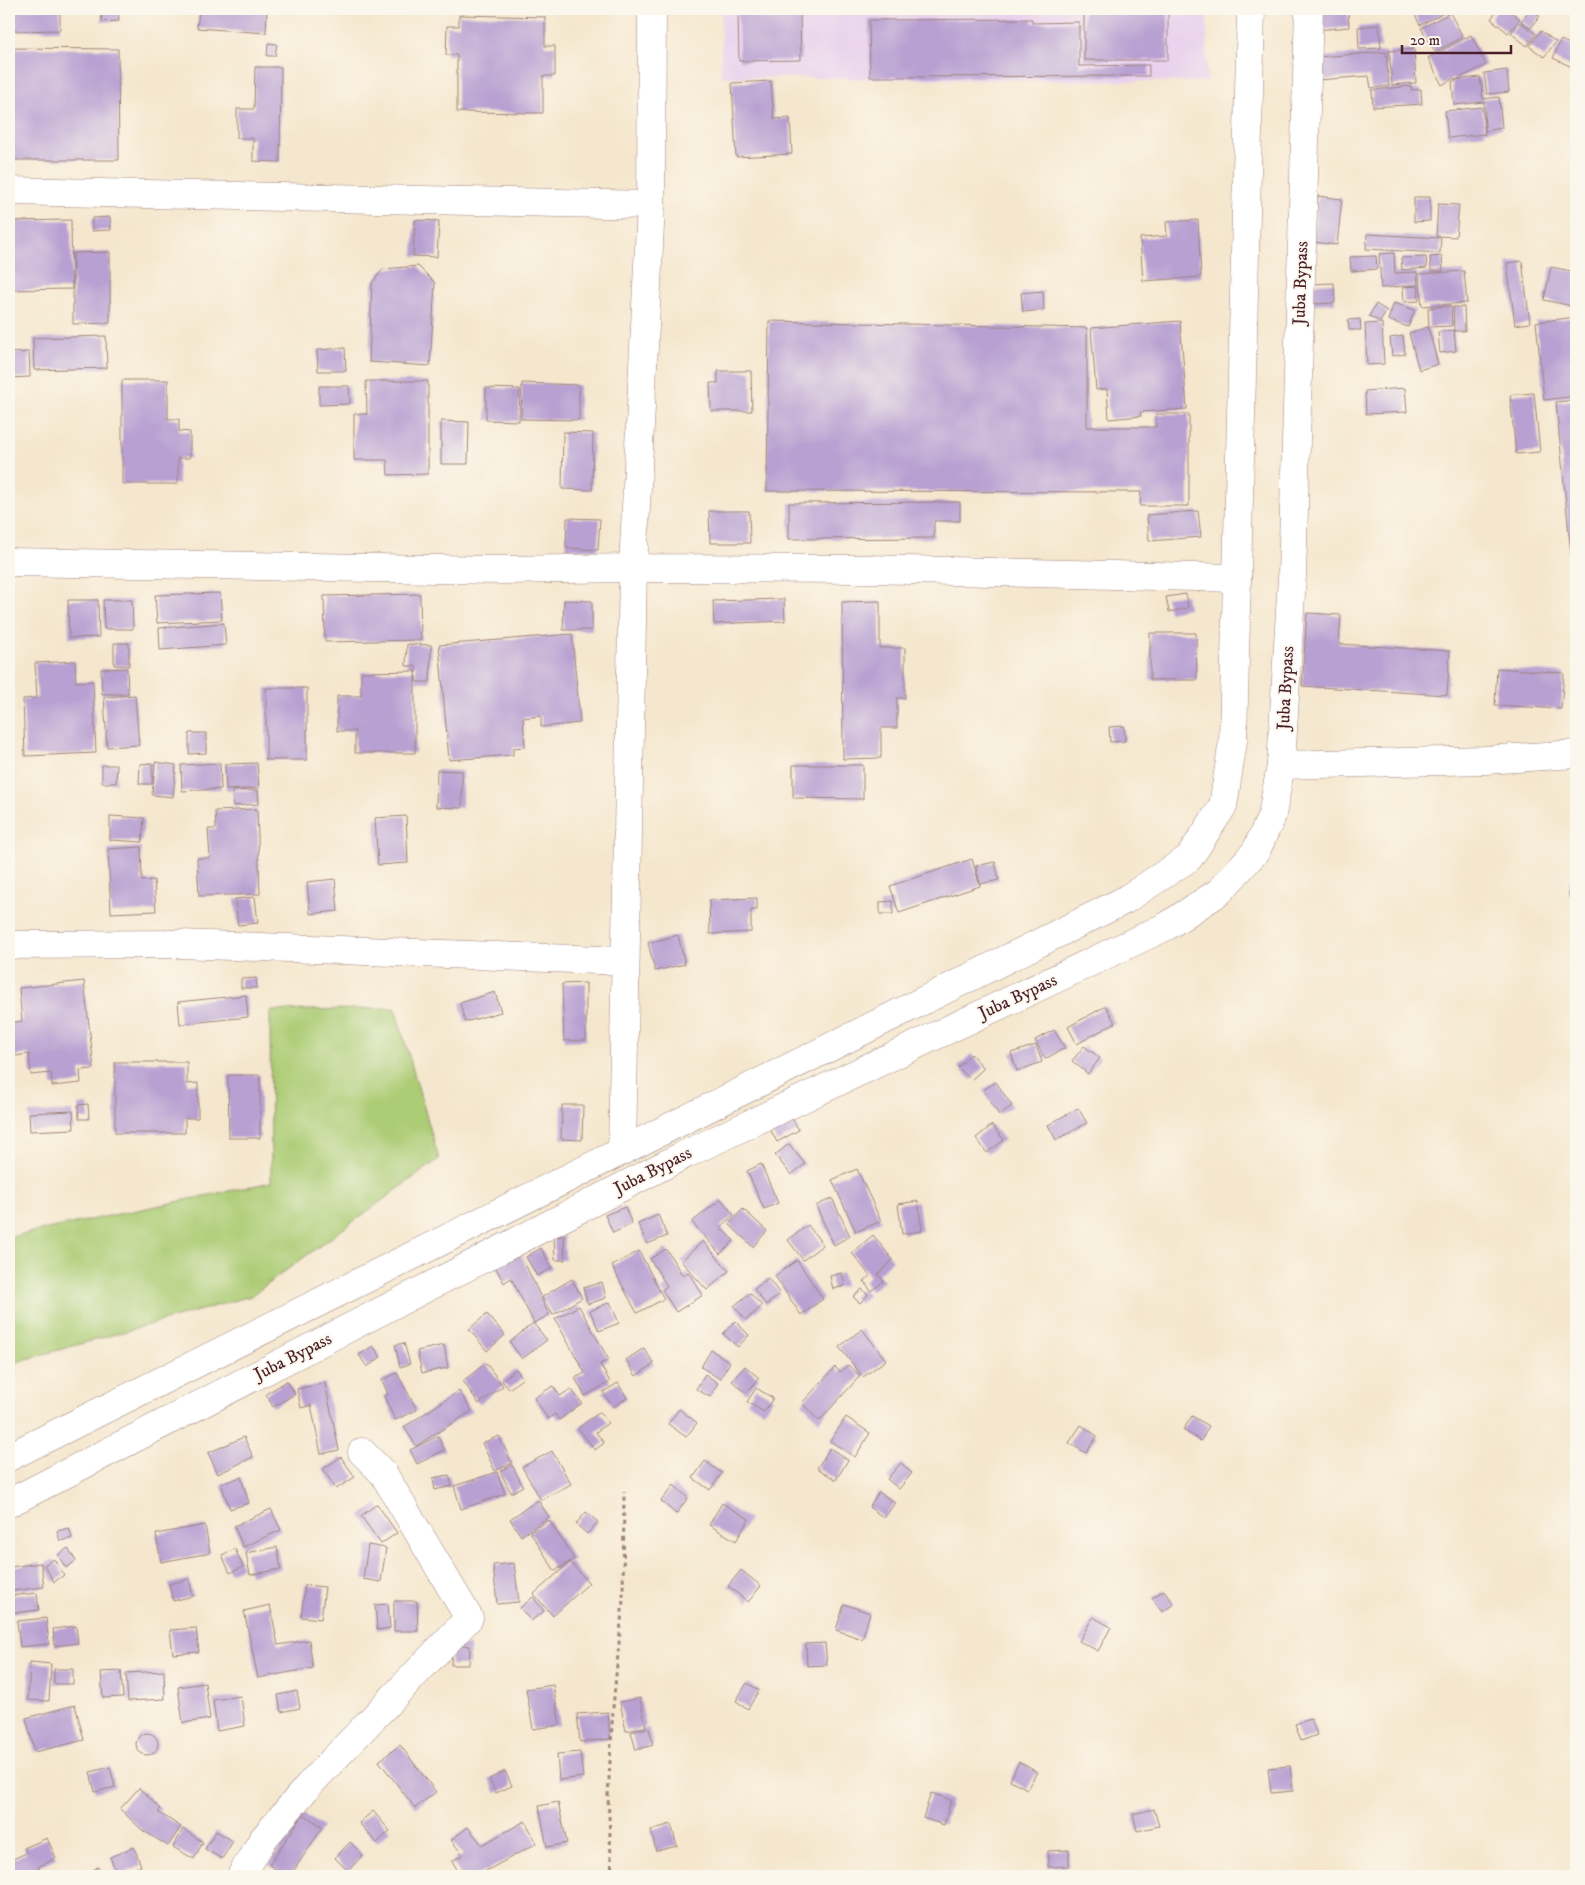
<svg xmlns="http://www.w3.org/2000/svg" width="1585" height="1885" font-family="'IM FELL DW Pica',serif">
<rect width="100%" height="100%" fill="#fbf7ec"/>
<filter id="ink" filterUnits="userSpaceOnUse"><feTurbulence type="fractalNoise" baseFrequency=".02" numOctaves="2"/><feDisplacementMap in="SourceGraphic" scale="10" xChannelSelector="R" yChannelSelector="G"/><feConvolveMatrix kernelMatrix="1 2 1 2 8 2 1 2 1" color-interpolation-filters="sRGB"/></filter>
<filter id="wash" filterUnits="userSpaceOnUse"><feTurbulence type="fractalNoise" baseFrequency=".0096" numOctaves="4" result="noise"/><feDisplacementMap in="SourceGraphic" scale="20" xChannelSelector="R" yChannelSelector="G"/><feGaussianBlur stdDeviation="1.12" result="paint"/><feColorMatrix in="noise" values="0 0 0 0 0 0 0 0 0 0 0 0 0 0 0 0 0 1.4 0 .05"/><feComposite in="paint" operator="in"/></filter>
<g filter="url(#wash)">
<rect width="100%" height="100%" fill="#f5e7ce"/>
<path fill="#e9d2ed" d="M721,9H1207V82L721,77Z"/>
<path fill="#accc74" stroke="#7b7650" d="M395,1008L439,1159L251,1296L9,1364V1237L271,1182L270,1011Z"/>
<g id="blocks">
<path fill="#b8a0d2" d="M12,9H60V30L12,31Z
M101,9H118L119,21L102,22Z
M199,9H267L266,33L197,28Z
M738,9H800L801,60L739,61Z
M1084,9H1168V60H1084Z
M1348,9L1349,27L1317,30L1316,10Z
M1412,9H1445L1446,12L1420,25Z
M1498,9H1507L1520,19L1508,33L1491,19Z
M1530,10L1540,16L1531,28L1521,21Z
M1450,13L1463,37L1435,52L1421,28Z
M459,15L545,17V46H555V76H543V113L457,112V55H446L447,26H459Z
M1032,19V23L1079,22V66L1149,65V76L870,77L869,20Z
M1520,22L1536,34L1527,46L1511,33Z
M1379,25L1381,48L1359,49L1358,27Z
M1541,31L1556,42L1544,57L1529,46Z
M1471,35L1486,65L1456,80L1480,77L1483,99L1499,97L1502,128L1485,131L1484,102L1454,105L1452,81H1456L1454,78L1442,85L1428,58Z
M1561,40L1576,47V69L1553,58Z
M268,43L277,44L275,56H267Z
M9,48L118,49L119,160H9Z
M1414,49L1416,83L1392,85L1389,51Z
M1386,52L1389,86L1371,88L1369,76L1318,80L1317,57Z
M255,67H281L280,162L253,161V138H237V109H254Z
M1507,70L1509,92L1487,94L1484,73Z
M771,81L774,119L790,118L792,154L736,157L732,83Z
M1412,86L1411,90L1421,89L1422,104L1373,107L1372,90Z
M1482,107L1485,134L1448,138L1445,111Z
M1318,196L1342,199L1337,245L1313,242Z
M1414,197H1430V221L1414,222Z
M1438,204L1459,205L1456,237L1436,236Z
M110,217L111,230L92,231V218Z
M71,220L72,289L9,290V221Z
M415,220L439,221L437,257L413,256Z
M1198,220L1201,277L1143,281L1140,238L1167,236L1166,222Z
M1367,234L1441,238L1440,253L1366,249Z
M110,252V323L73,324V253Z
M1394,253L1395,273L1417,272L1418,285L1381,288L1379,254Z
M1376,256L1377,269L1351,271L1350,257Z
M1442,256L1443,271H1431L1430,257Z
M1426,257L1427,268L1402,270L1401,258Z
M1522,261L1530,323L1515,325L1507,263Z
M418,266L435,283L430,366L369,362L372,283L383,269Z
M1551,267L1576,272V307L1544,300Z
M1464,271L1467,303L1422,306L1419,274Z
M1334,283L1335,303L1313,304L1312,284Z
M1418,286L1419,301L1404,302L1403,287Z
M1043,291L1044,310L1023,312L1021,293Z
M1394,303L1415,310L1408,327L1388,320Z
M1376,304L1387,311L1380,322L1369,316Z
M1451,306L1452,326L1429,327L1428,308Z
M1453,307H1464L1465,331H1454Z
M1576,317V396L1544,400L1536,322Z
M1360,319L1361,330H1349L1348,320Z
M769,321L1087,328V427H1156V414H1189V506H1140L1141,492L767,491Z
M1180,321L1187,409L1140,412L1141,416L1109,419L1107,389L1096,390L1091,328Z
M1382,323L1384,364L1367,365L1365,324Z
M1428,327L1438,364L1419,370L1409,333Z
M1454,330L1456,351L1440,353L1438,332Z
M106,336L107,368L34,370L33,338Z
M1403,336L1405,354L1392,356L1390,338Z
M345,348L346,371H318L317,350Z
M29,352L30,377L9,378V353Z
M718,371H751L752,411H711L710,383H718Z
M122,380H168V419H179V431L190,432V458H178V484H122Z
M366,381H428V474L388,475L387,460H354V414H367Z
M522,383L579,385V420L521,419Z
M319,386H349L350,404L319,405Z
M486,388L520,389L519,421L486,420Z
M1405,388L1407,412L1366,414L1365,391Z
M1534,393L1540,452L1516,454L1510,395Z
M1576,400V563L1572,564L1556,402Z
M441,421L469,422L468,464H441Z
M563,432L593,433L592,490L562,489Z
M960,502V521H934V538L789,539V503Z
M709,511H749L750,543H710Z
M1198,511L1201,537L1149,541L1147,515Z
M567,518L600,519L598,550L566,548Z
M220,593L222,620L157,623L155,595Z
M420,594L421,640L325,642L324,596Z
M1186,594L1188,608L1169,612L1166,597Z
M784,599L785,621L714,624L713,601Z
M68,600H98L99,637L69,638Z
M103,600H132L133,629H104Z
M564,600L592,601V630H563Z
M880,601V648H905V698H897V728H881V758L843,759L842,602Z
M1307,613L1341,615L1339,644L1450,651L1447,695L1302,686Z
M224,623L226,645L160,650L159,628Z
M1150,633H1196L1197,680H1150Z
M572,634L580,723L541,727V716L523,718L525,747L513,748V755L449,760L439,645Z
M114,643H129V666L114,665Z
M407,644L431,645L430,682H416V666H406Z
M75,661L76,682L93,681L96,753L25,756L23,699L37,698L35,663Z
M127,668L128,694H102L101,669Z
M1497,668L1564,673L1561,709L1495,705Z
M415,671V753H355V731H337V696H361V672Z
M266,688H307V760H266Z
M135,695L139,745L107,747L104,697Z
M1124,726L1125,741L1110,742L1109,727Z
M189,733H206V753L189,754Z
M155,762L176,765L173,797L152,795Z
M152,763V784H139L140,764Z
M220,763L221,789L182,791L181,765Z
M257,763L259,788L226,790L225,764Z
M102,765H117L116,783H102Z
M793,765H863V799L793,798Z
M437,770L462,771V808L436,807Z
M258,790L259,804L233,806L232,791Z
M257,809L260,894L199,896L197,858H210L208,829H216L215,811Z
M110,816L144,818L142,842L110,840Z
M406,816L408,863L378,865L375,818Z
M141,847L142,881L154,880L156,911L111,913L108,849Z
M972,859L980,886L899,913L890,886Z
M995,862L999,880L980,884L976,866Z
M335,879L338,911L310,914L307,882Z
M1570,880H1576V895H1569Z
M255,897L258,923L238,925L235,899Z
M757,898V910H751V932L710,934L709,900Z
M893,901V914H880V902Z
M678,935L685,964L655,971L648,943Z
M256,978L257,988H241V979Z
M84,981L94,1069L80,1070L81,1083L52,1086L51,1073L31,1075L29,1054L9,1057V1023L22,1021L19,988Z
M586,983V1040L564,1041L562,984Z
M495,992L501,1012L465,1022L460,1003Z
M246,995L248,1017L180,1024L178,1002Z
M1106,1006L1115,1023L1077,1044L1068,1027Z
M1054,1030L1065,1048L1045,1059L1035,1040Z
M1036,1045L1042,1062L1017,1071L1011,1053Z
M1084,1046L1100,1058L1088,1074L1072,1061Z
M971,1054L984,1068L971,1080L958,1067Z
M115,1062H187V1084L198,1083V1118H185V1133H115Z
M228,1075H260V1138H229Z
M996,1082L1012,1106L999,1115L983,1090Z
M88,1104L89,1119H79L78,1105Z
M562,1105H583L582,1140L561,1139Z
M1078,1108L1087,1123L1056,1140L1048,1125Z
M73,1111L74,1129L30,1131L29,1113Z
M790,1115L799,1130L777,1142L769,1127Z
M992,1125L1004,1140L987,1153L976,1138Z
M789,1144L805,1164L791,1175L775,1155Z
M761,1164L778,1203L764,1209L747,1171Z
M857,1169L881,1221L856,1232L832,1180Z
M832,1198L850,1236L834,1245L816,1206Z
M721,1199L734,1215L720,1227L734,1241L720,1254L692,1222Z
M918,1201L922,1231L902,1234L898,1204Z
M625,1207L632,1224L613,1233L605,1215Z
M743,1209L767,1231L753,1247L729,1224Z
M658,1215L667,1236L647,1244L638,1224Z
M808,1225L823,1245L803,1260L788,1240Z
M873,1235L893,1260L878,1274L884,1281L871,1291L864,1281L870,1276L852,1253Z
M564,1236L565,1260H555L554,1237Z
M703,1241L729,1271L707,1290L681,1261Z
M541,1248L552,1268L537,1276L526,1257Z
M666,1249L683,1276L688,1272L703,1295L676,1312L662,1290L667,1286L650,1259Z
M639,1251L664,1299L637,1313L612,1266Z
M520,1253L549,1315L534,1323L511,1278L504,1283L495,1266Z
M797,1260L823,1299L801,1315L775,1276Z
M842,1273L845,1286L833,1289L830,1276Z
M768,1278L780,1294L766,1305L754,1289Z
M572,1279L582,1298L553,1315L542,1297Z
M602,1282L606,1298L588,1304L583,1288Z
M862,1289L868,1295L860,1303L853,1297Z
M750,1293L762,1306L746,1320L734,1306Z
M610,1302L619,1323L599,1331L590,1311Z
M579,1306L609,1360L600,1364L610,1382L585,1396L575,1378L585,1373L555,1319Z
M487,1314L505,1335L487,1351L469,1329Z
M735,1321L749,1335L738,1347L723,1334Z
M533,1323L547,1340L522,1359L510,1342Z
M862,1329L886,1360L863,1377L839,1347Z
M404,1343L410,1364L400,1367L395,1345Z
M444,1345L448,1368L422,1373L417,1351Z
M373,1346L381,1357L367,1367L359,1355Z
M644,1348L654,1364L636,1376L626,1360Z
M711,1350L730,1362L720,1379L701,1367Z
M486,1363L503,1386L479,1404L463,1381Z
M848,1365L860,1376L819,1421L802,1403L835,1367L840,1372Z
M745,1366L759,1378L746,1393L732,1381Z
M516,1369L523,1378L509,1389L502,1381Z
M397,1373L417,1410L395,1420L384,1396L388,1394L382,1380Z
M705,1374L718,1383L710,1397L696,1389Z
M287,1381L295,1394L273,1407L266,1394Z
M325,1383L339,1450L321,1454L311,1405L301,1408L297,1389Z
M618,1383L627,1398L613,1407L603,1392Z
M553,1386L560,1396L571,1389L582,1403L559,1420L555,1414L548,1419L534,1398Z
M756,1388L773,1398L764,1412L747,1402Z
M459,1391L472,1411L416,1446L404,1427Z
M679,1409L697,1423L686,1437L668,1424Z
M600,1412L608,1423L596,1432L604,1443L595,1450L578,1428Z
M1192,1416L1209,1426L1201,1441L1183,1430Z
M846,1417L870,1433L855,1457L830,1441Z
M1081,1425L1097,1436L1086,1453L1069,1443Z
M438,1436L445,1450L417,1464L410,1450Z
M499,1436L512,1463L495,1471L482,1443Z
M244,1437L253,1457L218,1474L208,1453Z
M830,1448L848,1460L836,1480L817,1468Z
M552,1451L571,1484L541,1500L522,1467Z
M341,1457L355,1477L336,1489L323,1469Z
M705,1461L722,1473L710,1490L693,1478Z
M901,1463L912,1473L899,1489L887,1479Z
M512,1465L523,1486L511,1493L500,1471Z
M497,1472L505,1494L461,1509L454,1486Z
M449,1475L452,1486L435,1490L433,1478Z
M241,1477L249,1503L230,1509L221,1484Z
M674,1485L688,1498L676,1514L661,1501Z
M879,1492L895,1503L884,1518L869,1507Z
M538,1500L549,1517L521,1536L510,1519Z
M722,1503L749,1519L736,1541L709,1525Z
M377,1504L397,1533L381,1544L361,1516Z
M271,1509L281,1530L243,1547L234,1526Z
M586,1512L598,1522L587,1534L576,1524Z
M549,1520L574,1559L555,1571L530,1532Z
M205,1525L210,1553L161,1562L156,1534Z
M69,1528L72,1538L60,1541L57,1531Z
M368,1545L386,1548L381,1582L363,1579Z
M277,1547L281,1569L250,1575L246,1553Z
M68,1548L76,1561L66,1568L58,1555Z
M235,1549L243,1567L230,1573L222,1555Z
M54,1559L64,1575L54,1582L44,1565Z
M570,1562L589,1583L553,1616L534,1594Z
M41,1563L44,1587L12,1591L9,1567Z
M514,1563L519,1602L497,1604L493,1565Z
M741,1570L761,1586L748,1602L728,1586Z
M189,1579L193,1596L173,1601L169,1584Z
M305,1585L325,1587L321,1619L301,1617Z
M1164,1590L1174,1604L1162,1612L1152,1598Z
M37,1593L39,1610L12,1613L10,1596Z
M533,1597L544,1611L531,1621L520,1608Z
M394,1601H417L418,1631H394Z
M388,1604L390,1628L377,1630L375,1605Z
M844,1604L870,1613L862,1639L836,1630Z
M270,1605L278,1645L309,1640L313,1668L258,1678L244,1611Z
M1093,1617L1111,1627L1098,1651L1079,1641Z
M46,1618L49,1644L20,1647L17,1621Z
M76,1626L78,1643L55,1646L53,1629Z
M196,1628L199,1652L173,1654L170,1630Z
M825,1643L827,1665L807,1666L806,1644Z
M452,1644L470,1646L469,1665H451Z
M30,1662L51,1664L49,1701L28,1700Z
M54,1669H73V1684H54Z
M121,1671L123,1697L103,1698L101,1672Z
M164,1671L165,1699L128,1701L126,1673Z
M205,1683L210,1719L183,1723L178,1687Z
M747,1683L759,1690L748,1709L736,1701Z
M553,1685L560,1725L533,1729L526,1689Z
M297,1691L300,1708L281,1712L278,1695Z
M241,1696L245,1726L217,1731L213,1700Z
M640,1698L646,1727L626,1731L620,1702Z
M75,1705L84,1740L35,1752L26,1718Z
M608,1712L610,1739L580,1742L577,1714Z
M1311,1719L1317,1735L1301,1741L1295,1724Z
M649,1728L653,1745L636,1750L631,1732Z
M136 1744a11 11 0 1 1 22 0a11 11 0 1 1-22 0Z
M400,1745L436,1792L415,1808L379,1761Z
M580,1752L583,1777L559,1780L557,1754Z
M1019,1762L1037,1772L1027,1789L1010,1780Z
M1290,1766L1293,1791L1271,1793L1268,1768Z
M110,1767L115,1787L95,1792L90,1772Z
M505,1771L512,1786L496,1793L489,1779Z
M139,1788L161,1809L158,1812L181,1827L168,1846L142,1830L120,1809Z
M931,1793L951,1800L944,1825L923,1818Z
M558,1802L567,1843L547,1847L539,1806Z
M1154,1809L1159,1826L1137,1831L1133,1814Z
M373,1811L390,1831L377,1843L359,1823Z
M303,1814L323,1827L290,1876H286L269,1865Z
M525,1821L537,1843L477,1876H461L452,1861L463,1855L451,1840L468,1827L482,1845Z
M671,1824L677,1846L656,1851L651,1830Z
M183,1829L203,1842L194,1859L173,1847Z
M216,1831L233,1841L222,1859L205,1849Z
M47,1838L56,1858L38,1867L40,1872L31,1876H16L9,1861L26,1853L24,1848Z
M350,1842L363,1855L348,1871L335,1858Z
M134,1847L141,1866L118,1876L110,1857Z
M1069,1850V1866L1048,1867V1851Z
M98,1867L105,1876H86Z"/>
</g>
</g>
<g filter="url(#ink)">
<use href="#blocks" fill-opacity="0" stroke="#a0837c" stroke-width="1"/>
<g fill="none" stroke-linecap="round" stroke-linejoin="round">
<g stroke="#a0837c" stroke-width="29">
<path id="minor" d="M9,191L651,205
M9,562L500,570L633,568L867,569L1237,578
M1281,765L1485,760L1576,754
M9,945L180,944L625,961
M622,1151L633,568L651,205L652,9
M241,1876L263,1839L309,1785L469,1618L383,1473L362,1452"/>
</g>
<g stroke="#a0837c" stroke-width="29">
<path id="primary" d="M9,1457L1125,900L1189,858L1223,806L1233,741L1251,9
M9,1503L686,1154L1167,926L1219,892L1256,851L1272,815L1281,765L1292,576L1309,9"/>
</g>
<path stroke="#a0837c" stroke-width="3" stroke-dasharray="4 4" stroke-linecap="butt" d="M612,1876L608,1797L613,1708L623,1600L624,1492"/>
<use href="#minor" stroke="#fff" stroke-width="28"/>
<use href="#primary" stroke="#fff" stroke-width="28"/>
</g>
</g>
<g text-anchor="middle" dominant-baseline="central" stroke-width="4" stroke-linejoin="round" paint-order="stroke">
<g font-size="18" fill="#4a1f2b" stroke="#fbf7ec">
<text transform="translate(1301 283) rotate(-88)">Juba Bypass</text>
<text transform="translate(1286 688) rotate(-87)">Juba Bypass</text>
<text transform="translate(1018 997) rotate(-25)">Juba Bypass</text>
<text transform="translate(653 1171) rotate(-27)">Juba Bypass</text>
<text transform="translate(293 1357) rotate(-27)">Juba Bypass</text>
</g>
</g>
<rect width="1585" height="1885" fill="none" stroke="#fbf7ec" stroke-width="30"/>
<path d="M1402 45v8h109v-8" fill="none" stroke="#4a1f2b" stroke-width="2.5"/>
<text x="1410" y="45" font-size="15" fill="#4a1f2b" stroke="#fbf7ec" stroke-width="4" paint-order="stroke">20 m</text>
</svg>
